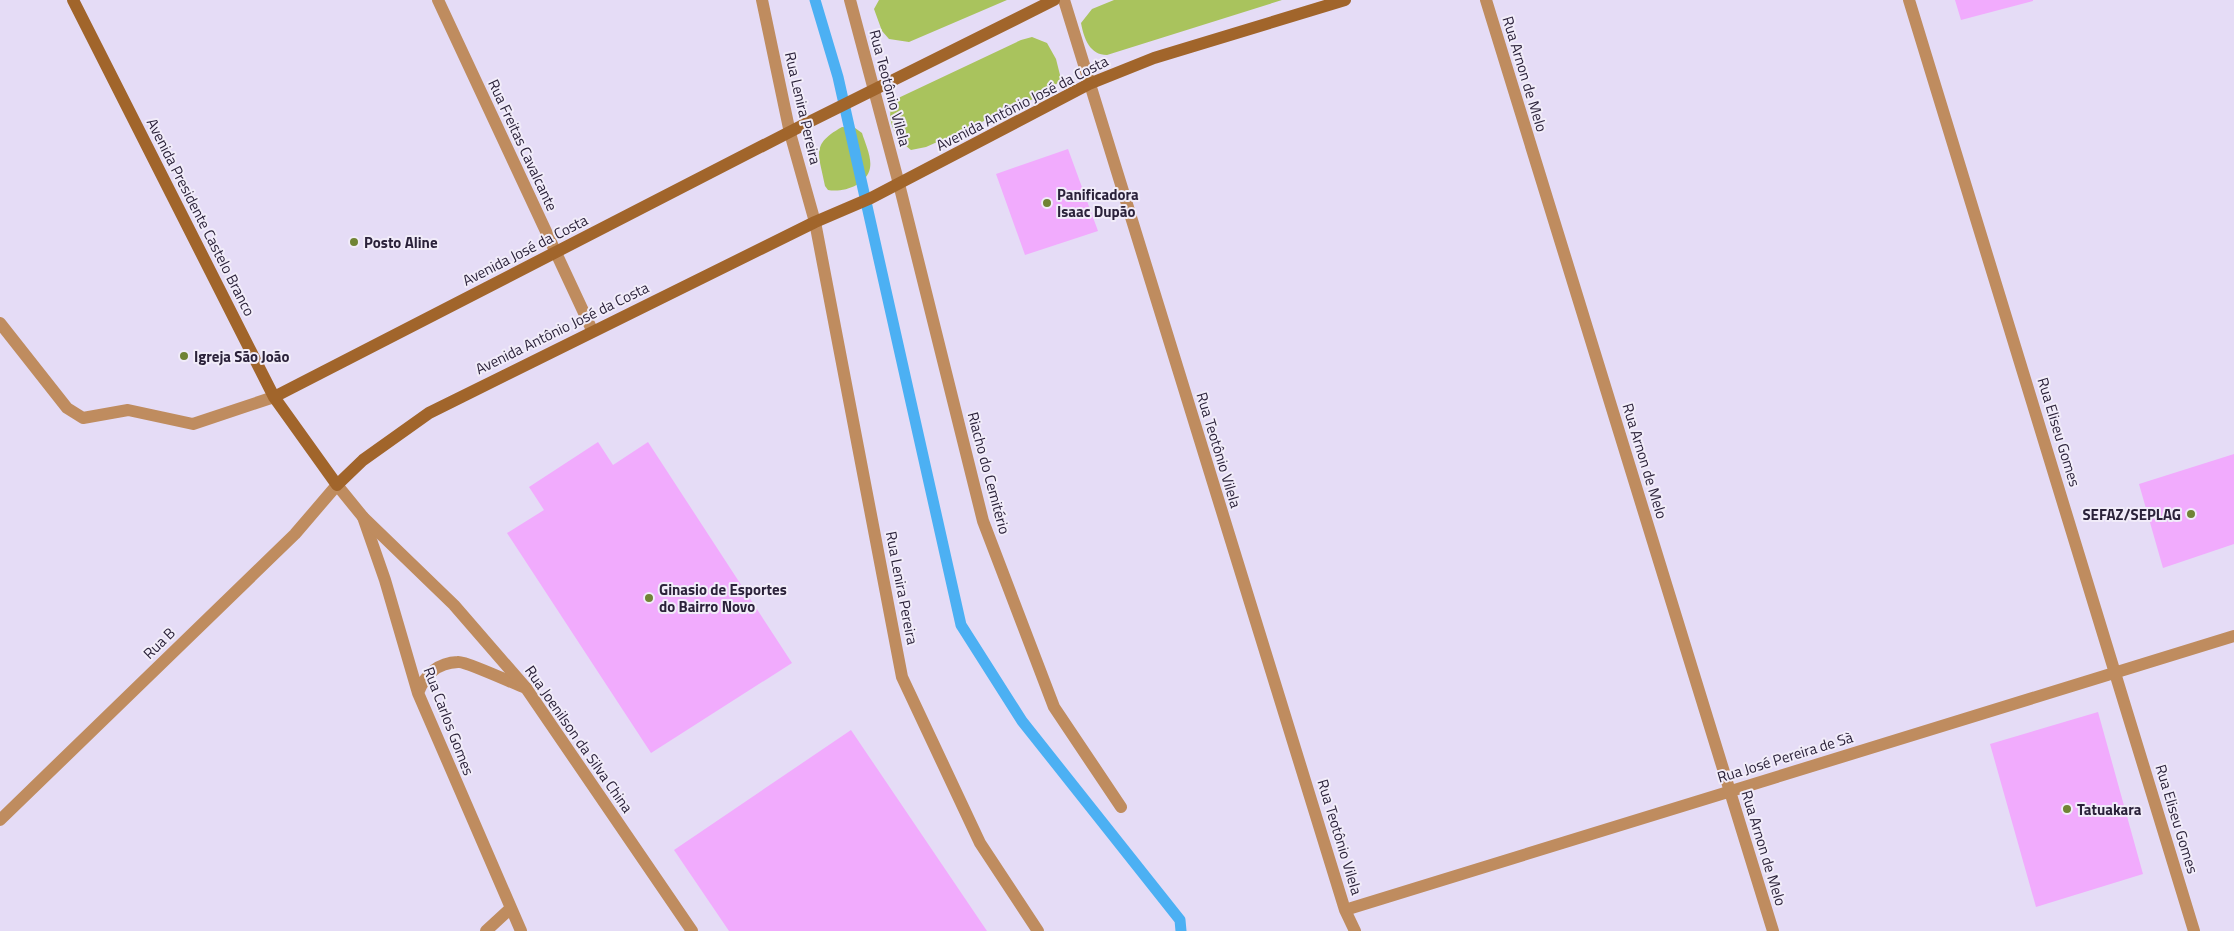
<svg xmlns="http://www.w3.org/2000/svg" width="2234" height="931" font-family="'Titillium Web',sans-serif">
<rect width="100%" height="100%" fill="#e5dcf6"/>
<path fill="#a9c35d" d="M879,0H1007L909,42L889,39L882,31L874,9Z
M1114,0H1282L1107,55C1090,55 1084,39 1081,23L1092,9Z
M1032,37L1047,43L1056,59L1061,79L1049,92L926,147L911,150C895,138 884,119 894,100L1021,40Z
M842,127L855,128L862,133C865,143 872,157 870,168C867,185 843,193 828,190L825,186C819,154 810,145 842,127Z"/>
<g fill="none" stroke-linecap="round" stroke-linejoin="round">
<path stroke="#4cb0f3" stroke-width="11" d="M815,0L838,77L961,625L1022,721L1180,920L1181,931"/>
</g>
<path fill="#f1abfd" d="M1955,0H2033V1L1961,20Z
M1068,149L1098,231L1025,255L996,174Z
M598,442L613,465L648,442L792,663L651,753L507,533L544,510L529,487Z
M2234,454V544L2163,568L2139,484Z
M2098,712L2143,874L2036,907L1990,744Z
M851,730L987,931H729L674,850Z"/>
<g fill="none" stroke-linecap="round" stroke-linejoin="round">
<path stroke="#bf8c5f" stroke-width="12" d="M438,0L592,330
M1064,0L1345,910L1355,931
M1486,0L1773,931
M1909,0L2194,931
M899,184L983,521L1054,707L1121,807
M815,222L902,677L980,843L1038,931
M0,323L67,408L83,418L128,410L193,424L274,397
M363,517L385,580L418,693L521,931
M418,693C425,675 436,663 458,662C465,661 515,684 526,688
M0,820L295,534L337,485
M1345,910L2234,636
M486,931L511,908"/>
<path stroke="#bf8c5f" stroke-width="12" d="M762,0L790,133L815,222
M850,0L899,184
M337,485L363,517L454,605L526,688L692,931"/>
<path stroke="#a1652b" stroke-width="12" d="M73,0L274,397L337,485L363,460L429,413L815,222L871,198L1089,84L1154,58L1345,0
M274,397L807,123L1054,0"/>
</g>
<g fill="#708434" stroke="#f1ecf9" stroke-width="2">
<circle cx="1047" cy="203" r="5"/>
<circle cx="354" cy="242" r="5"/>
<circle cx="184" cy="356" r="5"/>
<circle cx="2191" cy="514" r="5"/>
<circle cx="649" cy="598" r="5"/>
<circle cx="2067" cy="809" r="5"/>
</g>
<g text-anchor="middle" dominant-baseline="central" stroke-width="4" stroke-linejoin="round" paint-order="stroke">
<g font-size="15" fill="#2b223a" stroke="#f1ecf9">
<text transform="translate(1525 74) rotate(73)">Rua Arnon de Melo</text>
<text transform="translate(890 88) rotate(75)">Rua Teotônio Vilela</text>
<text transform="translate(1022 103) rotate(-27)">Avenida Antônio José da Costa</text>
<text transform="translate(803 108) rotate(77)">Rua Lenira Pereira</text>
<text transform="translate(523 145) rotate(65)">Rua Freitas Cavalcante</text>
<text transform="translate(201 217) rotate(63)">Avenida Presidente Castelo Branco</text>
<text transform="translate(525 250) rotate(-27)">Avenida José da Costa</text>
<text transform="translate(562 328) rotate(-26)">Avenida Antônio José da Costa</text>
<text transform="translate(2059 432) rotate(73)">Rua Eliseu Gomes</text>
<text transform="translate(1219 450) rotate(73)">Rua Teotônio Vilela</text>
<text transform="translate(1645 461) rotate(73)">Rua Arnon de Melo</text>
<text transform="translate(989 473) rotate(75)">Riacho do Cemitério</text>
<text transform="translate(902 588) rotate(79)">Rua Lenira Pereira</text>
<text transform="translate(159 643) rotate(-44)">Rua B</text>
<text transform="translate(449 721) rotate(69)">Rua Carlos Gomes</text>
<text transform="translate(579 739) rotate(55)">Rua Joenilson da Silva China</text>
<text transform="translate(1785 757) rotate(-17)">Rua José Pereira de Sà</text>
<text transform="translate(2177 819) rotate(73)">Rua Eliseu Gomes</text>
<text transform="translate(1340 837) rotate(73)">Rua Teotônio Vilela</text>
<text transform="translate(1764 848) rotate(73)">Rua Arnon de Melo</text>
</g>
<g font-size="15" font-weight="bold" fill="#2b223a" stroke="#f1ecf9" text-anchor="start">
<text x="1057" y="194">Panificadora<tspan x="1057" dy="17">Isaac Dupão</tspan></text>
<text x="364" y="242">Posto Aline</text>
<text x="194" y="356">Igreja São João</text>
<text x="2181" y="514" text-anchor="end">SEFAZ/SEPLAG</text>
<text x="659" y="589">Ginasio de Esportes<tspan x="659" dy="17">do Bairro Novo</tspan></text>
<text x="2077" y="809">Tatuakara</text>
</g>
</g>
</svg>
